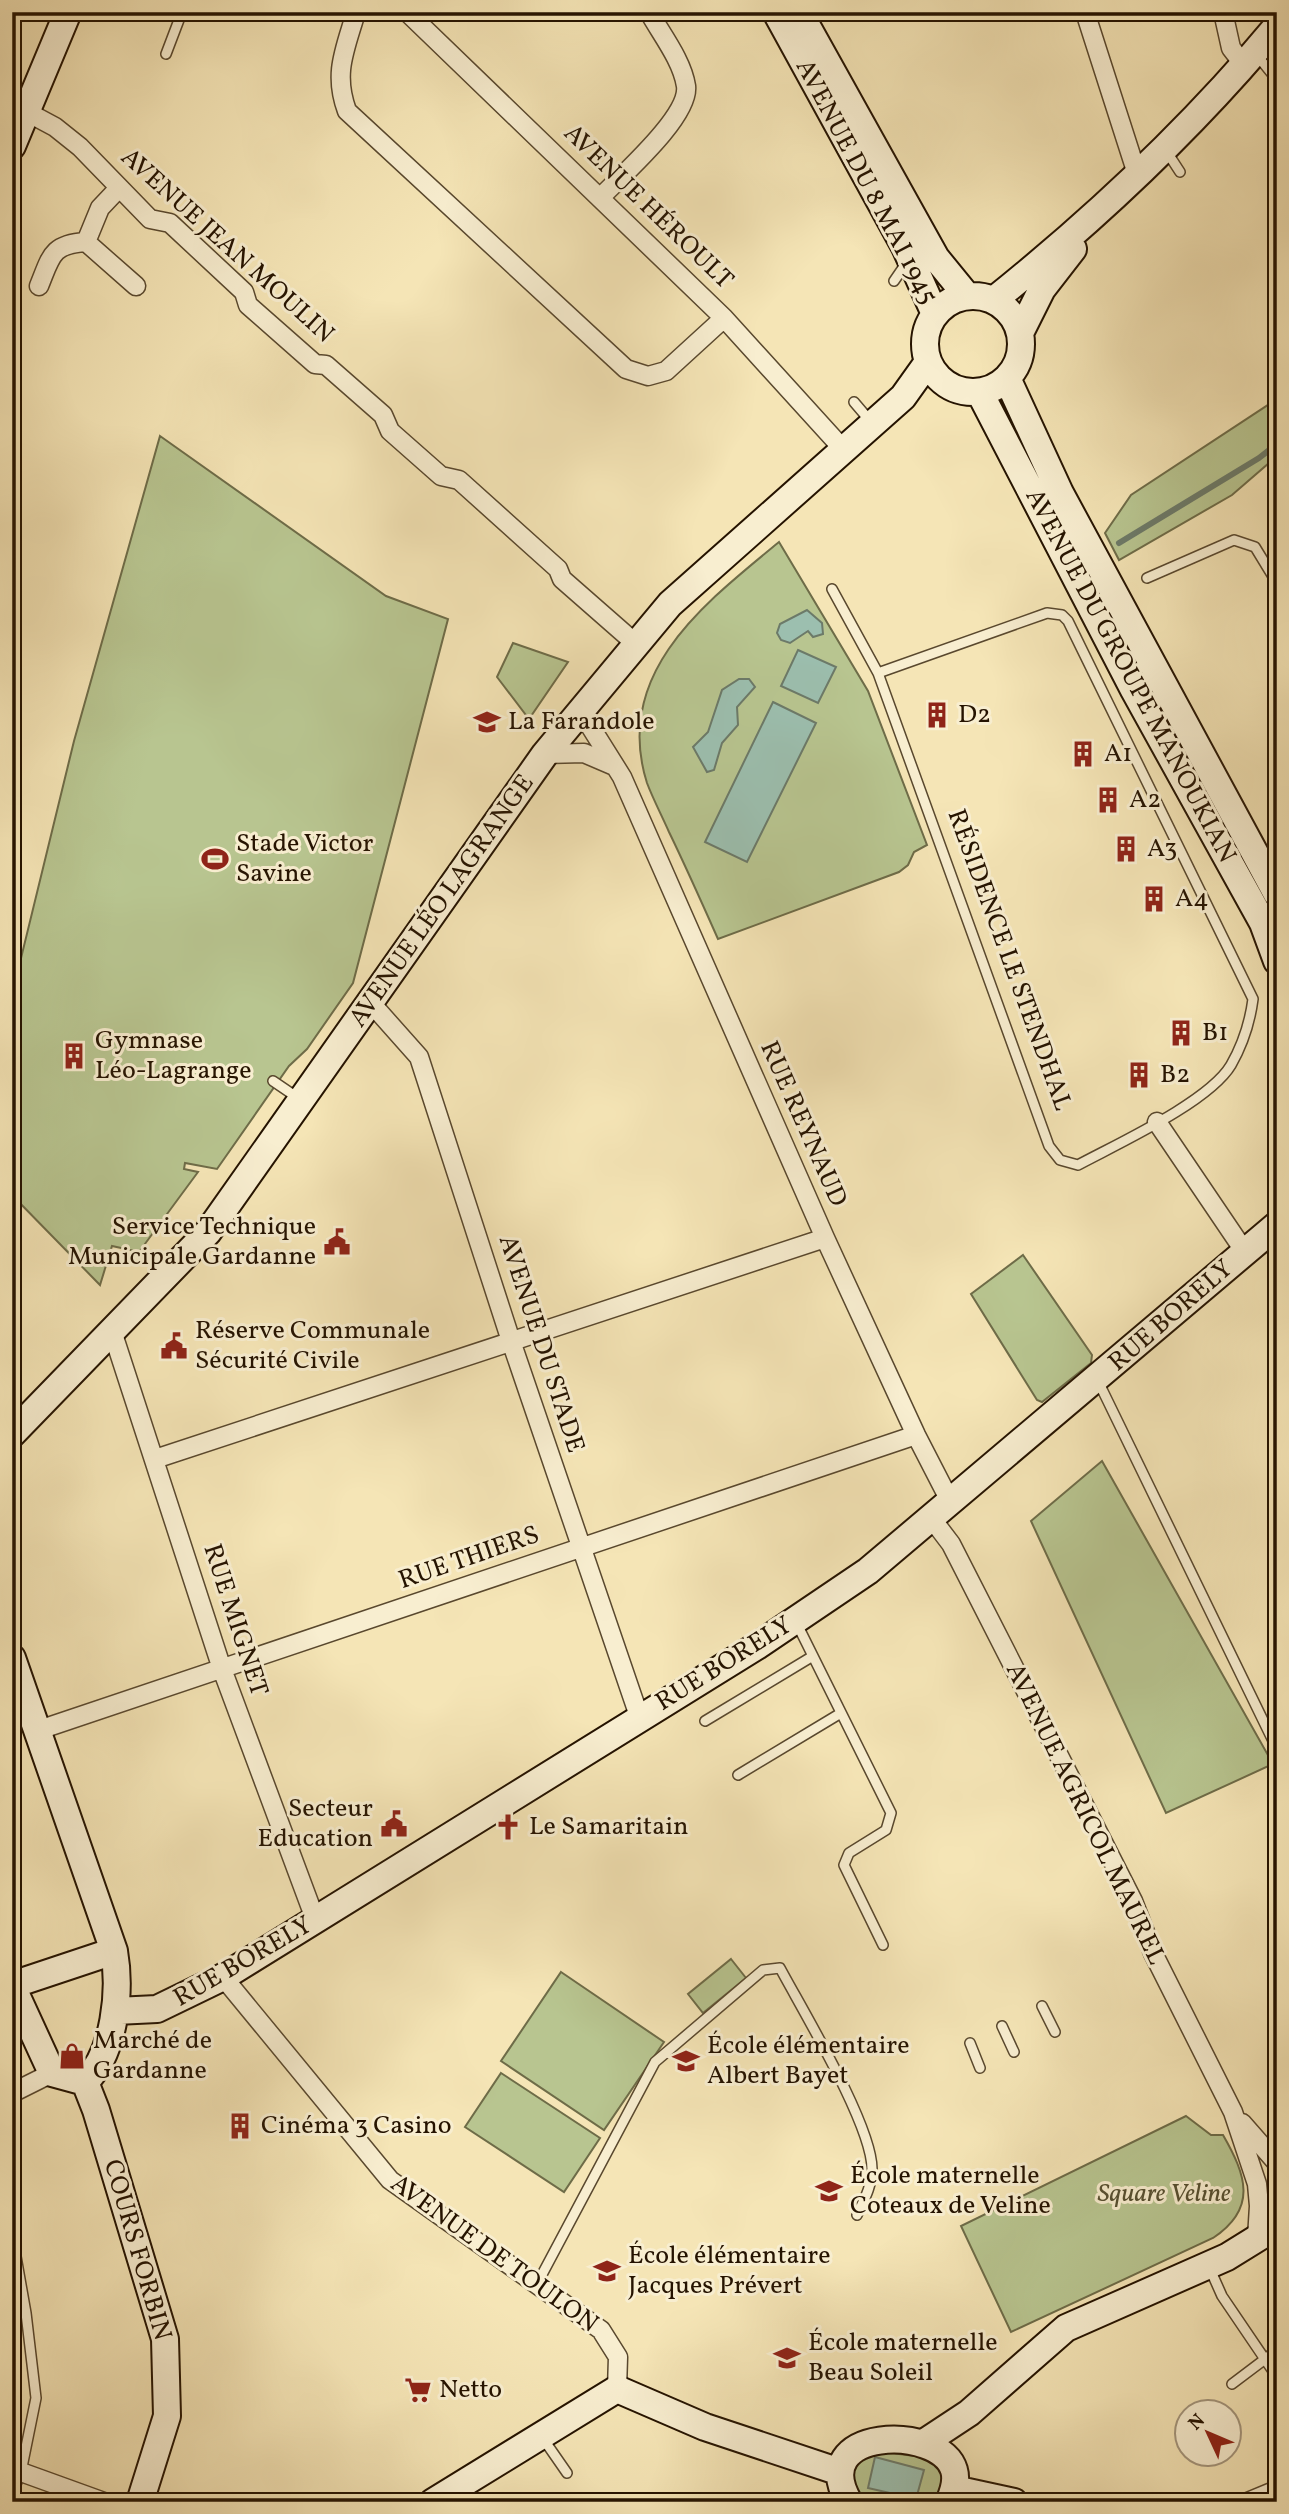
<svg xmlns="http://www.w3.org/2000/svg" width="1289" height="2514" font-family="Vollkorn,serif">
<rect width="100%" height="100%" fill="#f5e5b6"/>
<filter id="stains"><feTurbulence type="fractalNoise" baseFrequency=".00286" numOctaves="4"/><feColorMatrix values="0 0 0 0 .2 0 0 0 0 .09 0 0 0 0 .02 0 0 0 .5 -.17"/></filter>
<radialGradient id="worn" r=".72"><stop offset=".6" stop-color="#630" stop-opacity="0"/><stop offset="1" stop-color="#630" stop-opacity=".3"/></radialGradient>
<path fill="#b8c590" stroke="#6e6c48" stroke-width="2" d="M1277,399V456L1232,495L1119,560L1105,533L1131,495Z
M160,436L386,596L448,619L353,983L307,1049L289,1066L217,1169L185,1163L184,1169L198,1172L139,1252L112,1246L100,1285L12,1195V995L74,741Z
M779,542L868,691L927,845L914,852L908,865L899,872L718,939C702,903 686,867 669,832C662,816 653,799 647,783C612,673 705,603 779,542Z
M513,643L568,662L529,719L497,677Z
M1023,1255L1092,1355L1091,1363L1042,1402L1037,1400L971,1294Z
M1102,1461L1273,1764L1166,1813L1031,1521Z
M731,1959L746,1978L703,2013L688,1994Z
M561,1972L664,2042L604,2130L501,2061Z
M501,2073L600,2138L564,2192L465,2127Z
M1186,2116L1211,2135H1223C1246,2175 1258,2208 1213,2238L1011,2332L961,2226Z
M875,2451L931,2458L943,2472L945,2486L935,2502H864L857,2498L849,2474L860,2457Z"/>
<path fill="#9cbfaf" stroke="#6c7a69" stroke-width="2" d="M807,610L822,623L823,634L813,637L808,631L790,643L781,640L777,633L780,624Z
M798,650L836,667L818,703L781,686Z
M739,679H749L755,687L737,707L738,725L722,743L714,770L707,772L693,747L708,732L722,690Z
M773,702L816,723L747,862L705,842Z
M875,2457L924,2470L916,2499L868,2488Z"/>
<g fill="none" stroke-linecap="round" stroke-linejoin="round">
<path stroke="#6c7a69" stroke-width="6" d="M1119,543L1259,458L1277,444"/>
<g stroke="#59482e" stroke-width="12">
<path id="lane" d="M166,54L182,12
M1256,54L1277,80
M1167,152L1180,172
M894,281L907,262
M854,402L871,422
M1147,578L1234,540L1255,547L1277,583
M832,589L878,673
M1047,613L1062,615L1068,621L1253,999C1250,1022 1243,1044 1231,1065C1209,1102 1117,1144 1078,1165L1060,1160L1049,1146L878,673Z
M273,1081L298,1098
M1098,1381L1277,1749
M796,1622L891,1813L886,1830L849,1853L844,1865L883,1945
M705,1721L813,1656
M738,1775L841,1713
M1042,2006L1055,2032
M1002,2026L1014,2052
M970,2043L980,2068
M12,2234L26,2313L36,2398L21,2472L12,2494
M1210,2269L1222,2296L1277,2377
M537,2284L655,2062L763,1970L780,1968C803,2011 872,2125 872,2169C872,2186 864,2200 857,2215
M1232,2384L1277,2350
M542,2437L567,2473
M1236,2502L1277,2485"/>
</g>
<g stroke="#59482e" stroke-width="21">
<path id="street" d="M356,12C345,50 333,73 347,111L626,369L648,376L666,371L724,318
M407,12L724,318L843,449
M1085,12L1137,174
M1223,12L1231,48L1244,65
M27,112L55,127L80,147L150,219L170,223L244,292L248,305L315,364L326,365L383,415L390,431L441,476L459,480L558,569L562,579L635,643
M601,197C622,175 690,116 686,86C682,60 661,34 649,12
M86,242L100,208L118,189
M39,286C51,257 51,244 86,242L136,286
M580,710L622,777L825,1238L916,1435L951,1503
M545,754L584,753L612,765
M371,1003L419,1057L511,1341L639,1716
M1157,1122L1245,1252
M113,1334L222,1669L311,1908L318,1919
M155,1459L825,1238
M932,1519L951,1544L1133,1901L1153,1953L1233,2112L1257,2184L1259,2206L1257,2238
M39,1730L916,1435
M223,1977L390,2180L601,2330L618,2357L617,2389
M12,2093L52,2073
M1242,2123L1277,2163
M21,2472L104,2502"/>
</g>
<g stroke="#251300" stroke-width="30">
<path id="secondary" d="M776,12L905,247L935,314
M799,12L936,258L967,296
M12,146L68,12
M925 344a48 48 0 1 1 96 0a48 48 0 1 1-96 0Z
M994,300C1096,218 1193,127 1277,26
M1020,333L1042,289L1073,249
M1007,378L1060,493L1277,894
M980,393L1134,690L1263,923L1277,961
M12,1434L208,1232L545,754L670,604L903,397L928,362
M12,1658L114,1951C121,1991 115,2052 85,2082L52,2073L12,1986
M12,1985L114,1951
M116,2011L157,2009L223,1977L757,1646L868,1571L1277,1225
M85,2082L96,2110L165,2339L167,2416L140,2502
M922,2444L969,2413L1066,2328L1227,2257L1277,2226
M954,2489L1014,2502
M433,2502L617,2389L705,2427L840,2472
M849,2502C805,2427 940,2424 954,2470C957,2480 953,2493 949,2502"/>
</g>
<use href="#lane" stroke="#f8eed0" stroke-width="9"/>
<use href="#street" stroke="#f8eed0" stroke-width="18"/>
<use href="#secondary" stroke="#f8eed0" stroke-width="26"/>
</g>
<defs>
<g id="building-bare" transform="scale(2.1)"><path d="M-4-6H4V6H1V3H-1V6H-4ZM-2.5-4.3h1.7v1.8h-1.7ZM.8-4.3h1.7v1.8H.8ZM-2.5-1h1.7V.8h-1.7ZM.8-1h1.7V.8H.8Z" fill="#8f2418" stroke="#f8eed0" stroke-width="2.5" paint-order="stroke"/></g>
<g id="school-bare" transform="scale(2.1)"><path d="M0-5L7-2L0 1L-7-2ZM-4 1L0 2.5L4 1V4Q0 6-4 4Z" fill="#8f2418" stroke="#f8eed0" stroke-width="2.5" paint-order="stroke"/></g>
<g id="stadium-bare" transform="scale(2.1)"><path d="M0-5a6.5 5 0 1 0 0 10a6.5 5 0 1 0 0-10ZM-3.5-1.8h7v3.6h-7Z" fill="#8f2418" stroke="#f8eed0" stroke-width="2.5" paint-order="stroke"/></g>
<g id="civic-bare" transform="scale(2.1)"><path d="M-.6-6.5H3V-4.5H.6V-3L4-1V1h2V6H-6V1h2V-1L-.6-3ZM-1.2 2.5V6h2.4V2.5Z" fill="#8f2418" stroke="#f8eed0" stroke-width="2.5" paint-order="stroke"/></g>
<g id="church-bare" transform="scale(2.1)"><path d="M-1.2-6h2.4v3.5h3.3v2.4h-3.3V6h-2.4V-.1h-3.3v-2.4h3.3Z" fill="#8f2418" stroke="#f8eed0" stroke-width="2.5" paint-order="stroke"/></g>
<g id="shop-bare" transform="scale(2.1)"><path d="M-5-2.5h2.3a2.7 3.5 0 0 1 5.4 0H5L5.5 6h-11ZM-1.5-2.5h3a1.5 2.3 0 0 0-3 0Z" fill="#8f2418" stroke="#f8eed0" stroke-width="2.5" paint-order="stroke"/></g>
<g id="supermarket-bare" transform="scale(2.1)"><path d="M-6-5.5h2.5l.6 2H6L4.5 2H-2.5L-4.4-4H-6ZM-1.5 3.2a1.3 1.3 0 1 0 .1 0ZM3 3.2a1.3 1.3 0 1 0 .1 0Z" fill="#8f2418" stroke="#f8eed0" stroke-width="2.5" paint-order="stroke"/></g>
</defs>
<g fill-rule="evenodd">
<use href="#building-bare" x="937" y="715"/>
<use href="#school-bare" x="487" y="722"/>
<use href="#building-bare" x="1083" y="754"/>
<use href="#building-bare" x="1108" y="800"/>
<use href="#building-bare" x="1126" y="849"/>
<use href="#stadium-bare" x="215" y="859"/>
<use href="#building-bare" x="1154" y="899"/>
<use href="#building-bare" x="1181" y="1033"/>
<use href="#building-bare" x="74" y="1056"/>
<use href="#building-bare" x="1139" y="1075"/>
<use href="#civic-bare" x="337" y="1242"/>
<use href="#civic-bare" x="174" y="1346"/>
<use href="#civic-bare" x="394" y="1824"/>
<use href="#church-bare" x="508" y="1827"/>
<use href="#shop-bare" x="72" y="2056"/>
<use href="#school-bare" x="686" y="2061"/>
<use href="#building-bare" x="240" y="2126"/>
<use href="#school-bare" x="829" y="2191"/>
<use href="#school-bare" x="607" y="2271"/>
<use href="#school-bare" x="787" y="2358"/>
<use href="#supermarket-bare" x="418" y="2390"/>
</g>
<g text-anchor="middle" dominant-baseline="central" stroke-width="6" stroke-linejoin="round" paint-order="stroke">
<g font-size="26" fill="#251300" stroke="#f8eed0">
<text transform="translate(866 182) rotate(62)">AVENUE DU 8 MAI 1945</text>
<text transform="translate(648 207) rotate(44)">AVENUE HÉROULT</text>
<text transform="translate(227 246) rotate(42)">AVENUE JEAN MOULIN</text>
<text transform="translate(1130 676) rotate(62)">AVENUE DU GROUPE MANOUKIAN</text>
<text transform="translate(442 901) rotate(-55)">AVENUE LÉO LAGRANGE</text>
<text transform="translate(1009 960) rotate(70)">RÉSIDENCE LE STENDHAL</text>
<text transform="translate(803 1124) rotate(66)">RUE REYNAUD</text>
<text transform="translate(1171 1316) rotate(-41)">RUE BORELY</text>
<text transform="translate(541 1344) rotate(72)">AVENUE DU STADE</text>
<text transform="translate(469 1558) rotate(-19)">RUE THIERS</text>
<text transform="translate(235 1620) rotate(72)">RUE MIGNET</text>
<text transform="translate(724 1664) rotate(-32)">RUE BORELY</text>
<text transform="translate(1085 1814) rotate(64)">AVENUE AGRICOL MAUREL</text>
<text transform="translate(243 1962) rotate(-30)">RUE BORELY</text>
<text transform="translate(137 2250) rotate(74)">COURS FORBIN</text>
<text transform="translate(494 2254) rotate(36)">AVENUE DE TOULON</text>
</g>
<g font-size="26" fill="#251300" stroke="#f8eed0" text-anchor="start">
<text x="958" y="715">D2</text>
<text x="508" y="722">La Farandole</text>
<text x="1104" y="754">A1</text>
<text x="1129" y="800">A2</text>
<text x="236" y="844">Stade Victor<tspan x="236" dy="30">Savine</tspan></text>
<text x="1147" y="849">A3</text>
<text x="1175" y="899">A4</text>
<text x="1202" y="1033">B1</text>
<text x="95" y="1041">Gymnase<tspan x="95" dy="30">Léo-Lagrange</tspan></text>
<text x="1160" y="1075">B2</text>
<text x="316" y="1227" text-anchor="end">Service Technique<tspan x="316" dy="30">Municipale Gardanne</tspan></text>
<text x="195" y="1331">Réserve Communale<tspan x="195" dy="30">Sécurité Civile</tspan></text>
<text x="373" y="1809" text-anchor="end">Secteur<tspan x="373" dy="30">Education</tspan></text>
<text x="529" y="1827">Le Samaritain</text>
<text x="93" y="2041">Marché de<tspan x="93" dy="30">Gardanne</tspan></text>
<text x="707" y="2046">École élémentaire<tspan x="707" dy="30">Albert Bayet</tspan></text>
<text x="261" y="2126">Cinéma 3 Casino</text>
<text x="850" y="2176">École maternelle<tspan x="850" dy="30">Coteaux de Veline</tspan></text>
<text x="628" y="2256">École élémentaire<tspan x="628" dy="30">Jacques Prévert</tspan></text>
<text x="808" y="2343">École maternelle<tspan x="808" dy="30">Beau Soleil</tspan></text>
<text x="439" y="2390">Netto</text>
</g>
<g font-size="26" font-style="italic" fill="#585132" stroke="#f8eed0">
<text x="1164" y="2194">Square Veline</text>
</g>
</g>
<rect width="1289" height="2514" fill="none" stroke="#f5e5b6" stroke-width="42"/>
<rect x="14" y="14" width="1261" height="2486" fill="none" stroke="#251300" stroke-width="3.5"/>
<rect x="21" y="21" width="1247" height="2472" fill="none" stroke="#251300" stroke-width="2"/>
<g transform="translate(1208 2433) rotate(314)"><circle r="33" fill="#f8eed0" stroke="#a4967d" stroke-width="2"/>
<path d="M0-5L12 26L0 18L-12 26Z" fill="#8f2418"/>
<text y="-10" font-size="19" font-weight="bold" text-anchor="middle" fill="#251300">N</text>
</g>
<rect width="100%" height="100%" filter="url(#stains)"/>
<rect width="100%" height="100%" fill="url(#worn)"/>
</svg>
